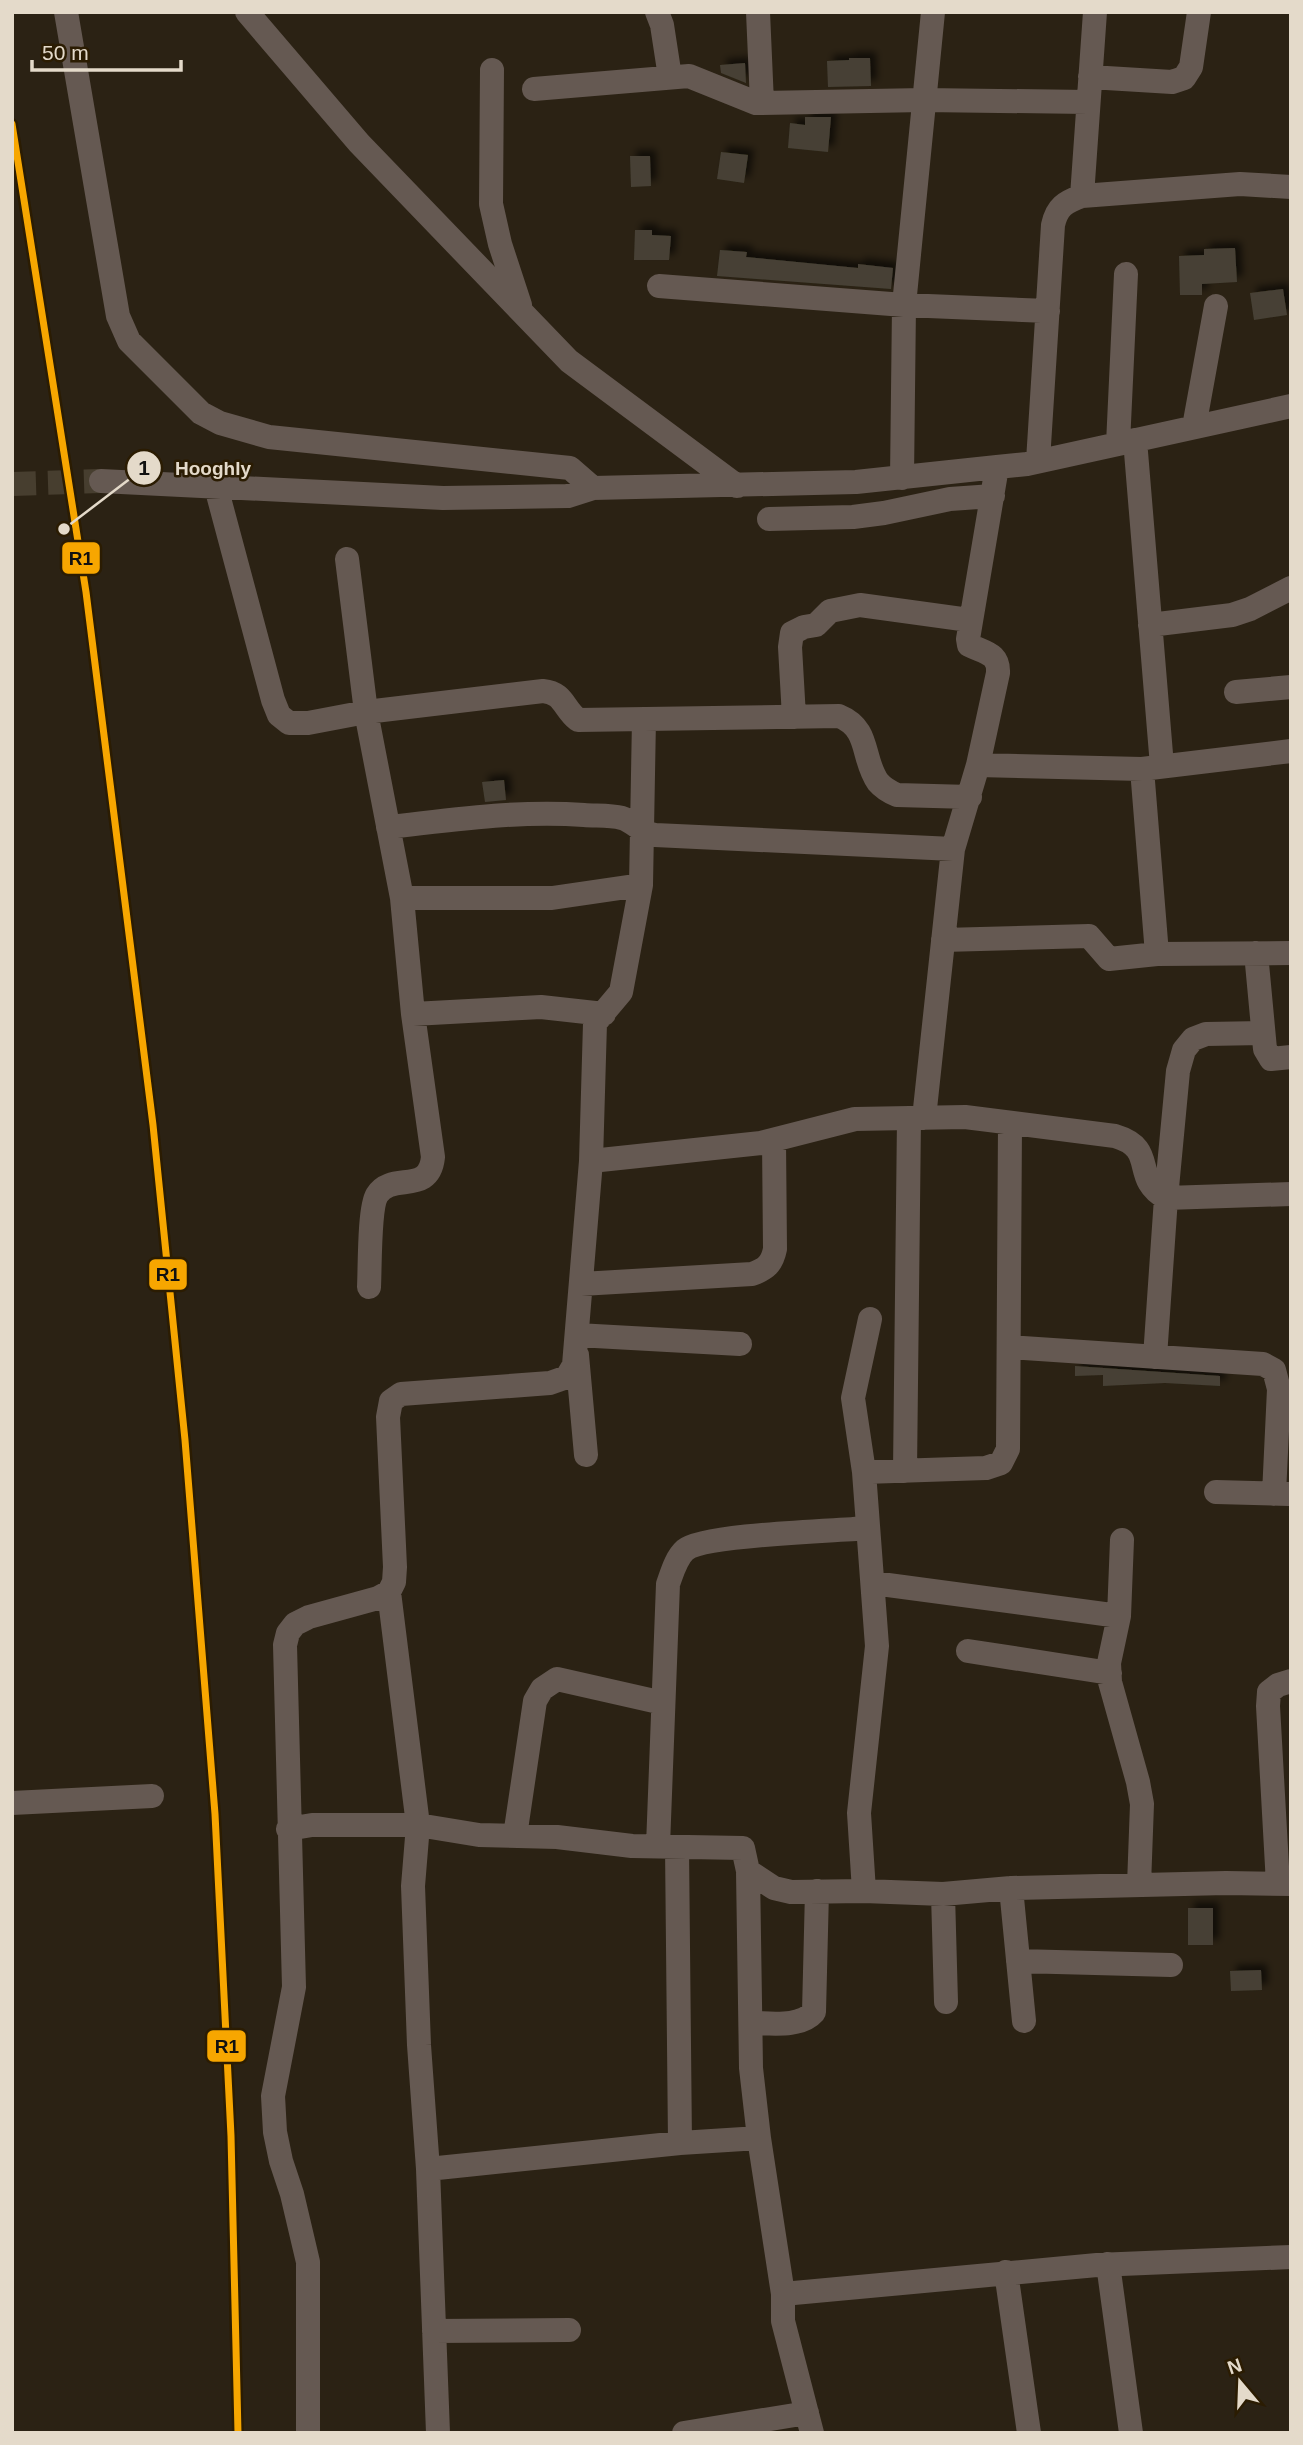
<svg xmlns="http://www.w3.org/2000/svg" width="1303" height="2445" font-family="Arial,sans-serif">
<defs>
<filter id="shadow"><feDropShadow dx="6" dy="-6" stdDeviation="3.5" flood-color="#0009"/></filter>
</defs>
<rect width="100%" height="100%" fill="#2b2214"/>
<path fill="#464135" filter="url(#shadow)" d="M849,58H870L871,86L828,87L827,61L849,60Z
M745,63L746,83L721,73L720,65Z
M805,117H831L828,152L788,148L790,123L805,125Z
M721,152L748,155L744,183L717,179Z
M630,156H650L651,186L631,187Z
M635,230H652V235L671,236L669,260H634Z
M1235,248L1237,282L1202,284V295H1180L1179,256L1204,255V249Z
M720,250L747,252L746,257L858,268V264L893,268L891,289L717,276Z
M1283,289L1287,315L1254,320L1250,293Z
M504,780L506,800L485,802L482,782Z
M1075,1366L1220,1376V1386L1165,1383L1103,1386V1375L1075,1376Z
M1188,1908H1213V1945H1188Z
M1261,1970L1262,1990L1231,1991L1230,1971Z"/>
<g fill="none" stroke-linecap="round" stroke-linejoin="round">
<path stroke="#473e2f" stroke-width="24" stroke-dasharray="24 12" stroke-linecap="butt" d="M12,484L101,481"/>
<path stroke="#655952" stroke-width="24" d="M66,12L118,316L129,341L201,413L220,423L269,437L570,468L593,488
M247,12L359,143L569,361L737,486
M657,12L662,25L670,77
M758,12L762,103
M492,70L491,204L500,244L520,305
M1090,77L1172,82L1184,78L1191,67L1199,12
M534,89L689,76L756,103L924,100L1088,102
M1082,196L1095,12
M659,286L904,305L1048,311
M1194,427L1216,306
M1135,440L1162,766
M1118,444L1126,274
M1038,461L1053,225C1057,207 1065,202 1082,196L1240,184L1291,187
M902,478L904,305L933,12
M101,481L443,498L568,496L593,488L856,482L997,467L1027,464L1291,406
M216,487L273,700L279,715L289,723H308L366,712L543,691C564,693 563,708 578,720L839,716C871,729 861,758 878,782C883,788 890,792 897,795L970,797
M769,519L853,517L884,513L950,499L993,496
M347,559L366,712L402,898L413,1014L433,1157C429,1196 392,1171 377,1195C369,1208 370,1269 369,1287
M1150,625L1232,615L1250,609L1291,588
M1236,692L1291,687
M794,717L790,647L792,633L804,627L816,625L830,611L860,605L969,620
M978,765L1142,769L1291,751
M1142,769L1157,954
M388,827C453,820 518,810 584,815C596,816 610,815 622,818C635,822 640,832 655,835L953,849
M402,898H552L641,885
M943,940L1089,936L1109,959L1157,954L1291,953
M1256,953L1265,1049L1271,1059L1291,1057
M413,1014L541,1007L604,1014
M924,1118L953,849L978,765L998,673C999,653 985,653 969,645L968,639L997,467
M591,1161L761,1143L855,1119L965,1117L1115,1136C1159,1149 1130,1178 1166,1198L1291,1194
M581,1284L752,1274C766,1269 772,1264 775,1249L774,1141
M577,1335L740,1344
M1009,1347L1263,1364L1274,1370L1279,1389L1274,1494
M577,1355L586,1455
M1155,1357L1166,1198L1178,1071L1184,1050L1193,1039L1206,1034L1263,1033
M905,1471L909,1118
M864,1472L986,1468L1001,1463L1008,1449L1010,1124
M1216,1492L1289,1494
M1122,1540L1119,1616L1109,1663L1110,1682L1138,1782L1142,1804L1139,1885
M873,1583L1119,1616
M389,1592L418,1825L413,1886L419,2045L428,2169L438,2433
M968,1651L1110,1673
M12,1803L152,1796
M288,1829L312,1825H418L479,1835L557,1837L632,1846L743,1848L748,1871L774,1888L791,1892L864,1891L943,1894L1011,1888L1226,1883L1291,1884
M515,1836L535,1701L542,1689L557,1679L663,1703
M658,1846L668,1584C672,1573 676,1558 685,1550C704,1534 837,1531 868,1528
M677,1847L680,2143
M748,1871L751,2068L759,2138L783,2294V2321L812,2433
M1278,1884L1268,1706L1269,1692L1278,1685L1291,1681
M1011,1888L1024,2021
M864,1891L859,1813L877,1646L864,1472L853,1398L870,1319
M943,1894L946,2002
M1018,1961L1171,1965
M751,2023C770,2023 800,2028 814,2012L817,1891
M428,2169L680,2143L759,2138
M1108,2264L1131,2433
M1006,2272L1029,2433
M783,2294L1097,2265L1291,2257
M434,2331L569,2330
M308,2433V2262L292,2194L281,2161L275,2132L273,2096L294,1987L285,1645L288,1633L295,1624L309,1617L378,1598L389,1592L394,1582L395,1567L388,1417L391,1401L401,1394L550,1383L567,1377L574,1365L591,1161L595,1023L621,992L641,885L644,719
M684,2433L807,2413"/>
<g stroke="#2b1c02" stroke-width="12">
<path id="rail-1" d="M12,124L86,592L153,1125L185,1440L215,1814L231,2136L238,2433"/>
</g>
<use href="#rail-1" stroke="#f7a600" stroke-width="7"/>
</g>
<path fill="none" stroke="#e4daca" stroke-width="2.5" d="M64 529L144 468"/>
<g fill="#e4daca" stroke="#2b1c02" stroke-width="2.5">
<circle cx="64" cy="529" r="7"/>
<circle cx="144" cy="468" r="18"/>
</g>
<g font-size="21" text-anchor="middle" font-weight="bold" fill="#111">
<text x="144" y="475">1</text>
</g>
<g font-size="19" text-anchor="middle" font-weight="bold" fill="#e4daca" stroke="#2b1c02" stroke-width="5" stroke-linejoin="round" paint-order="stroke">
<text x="213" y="475">Hooghly</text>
</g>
<g stroke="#2b1c02" stroke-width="2.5">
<rect x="61" y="541" width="40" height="34" rx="7" fill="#f7a600"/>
<rect x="148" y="1258" width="40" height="33" rx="7" fill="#f7a600"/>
<rect x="206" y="2029" width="41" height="34" rx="7" fill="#f7a600"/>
</g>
<g font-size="19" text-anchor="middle" font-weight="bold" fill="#111">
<text x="81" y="565">R1</text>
<text x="168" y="1281">R1</text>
<text x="227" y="2053">R1</text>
</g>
<rect width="1303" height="2445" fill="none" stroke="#e4daca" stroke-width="28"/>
<g transform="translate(1240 2382) rotate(341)" stroke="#2b1c02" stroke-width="5" paint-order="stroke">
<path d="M0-5L12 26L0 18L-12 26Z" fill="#e4daca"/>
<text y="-10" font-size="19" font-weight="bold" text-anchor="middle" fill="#e4daca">N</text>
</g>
<path d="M32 60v10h149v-10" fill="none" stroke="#e4daca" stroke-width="3.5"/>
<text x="42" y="60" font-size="21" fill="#e4daca" stroke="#2b1c02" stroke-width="5" paint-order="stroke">50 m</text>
</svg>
